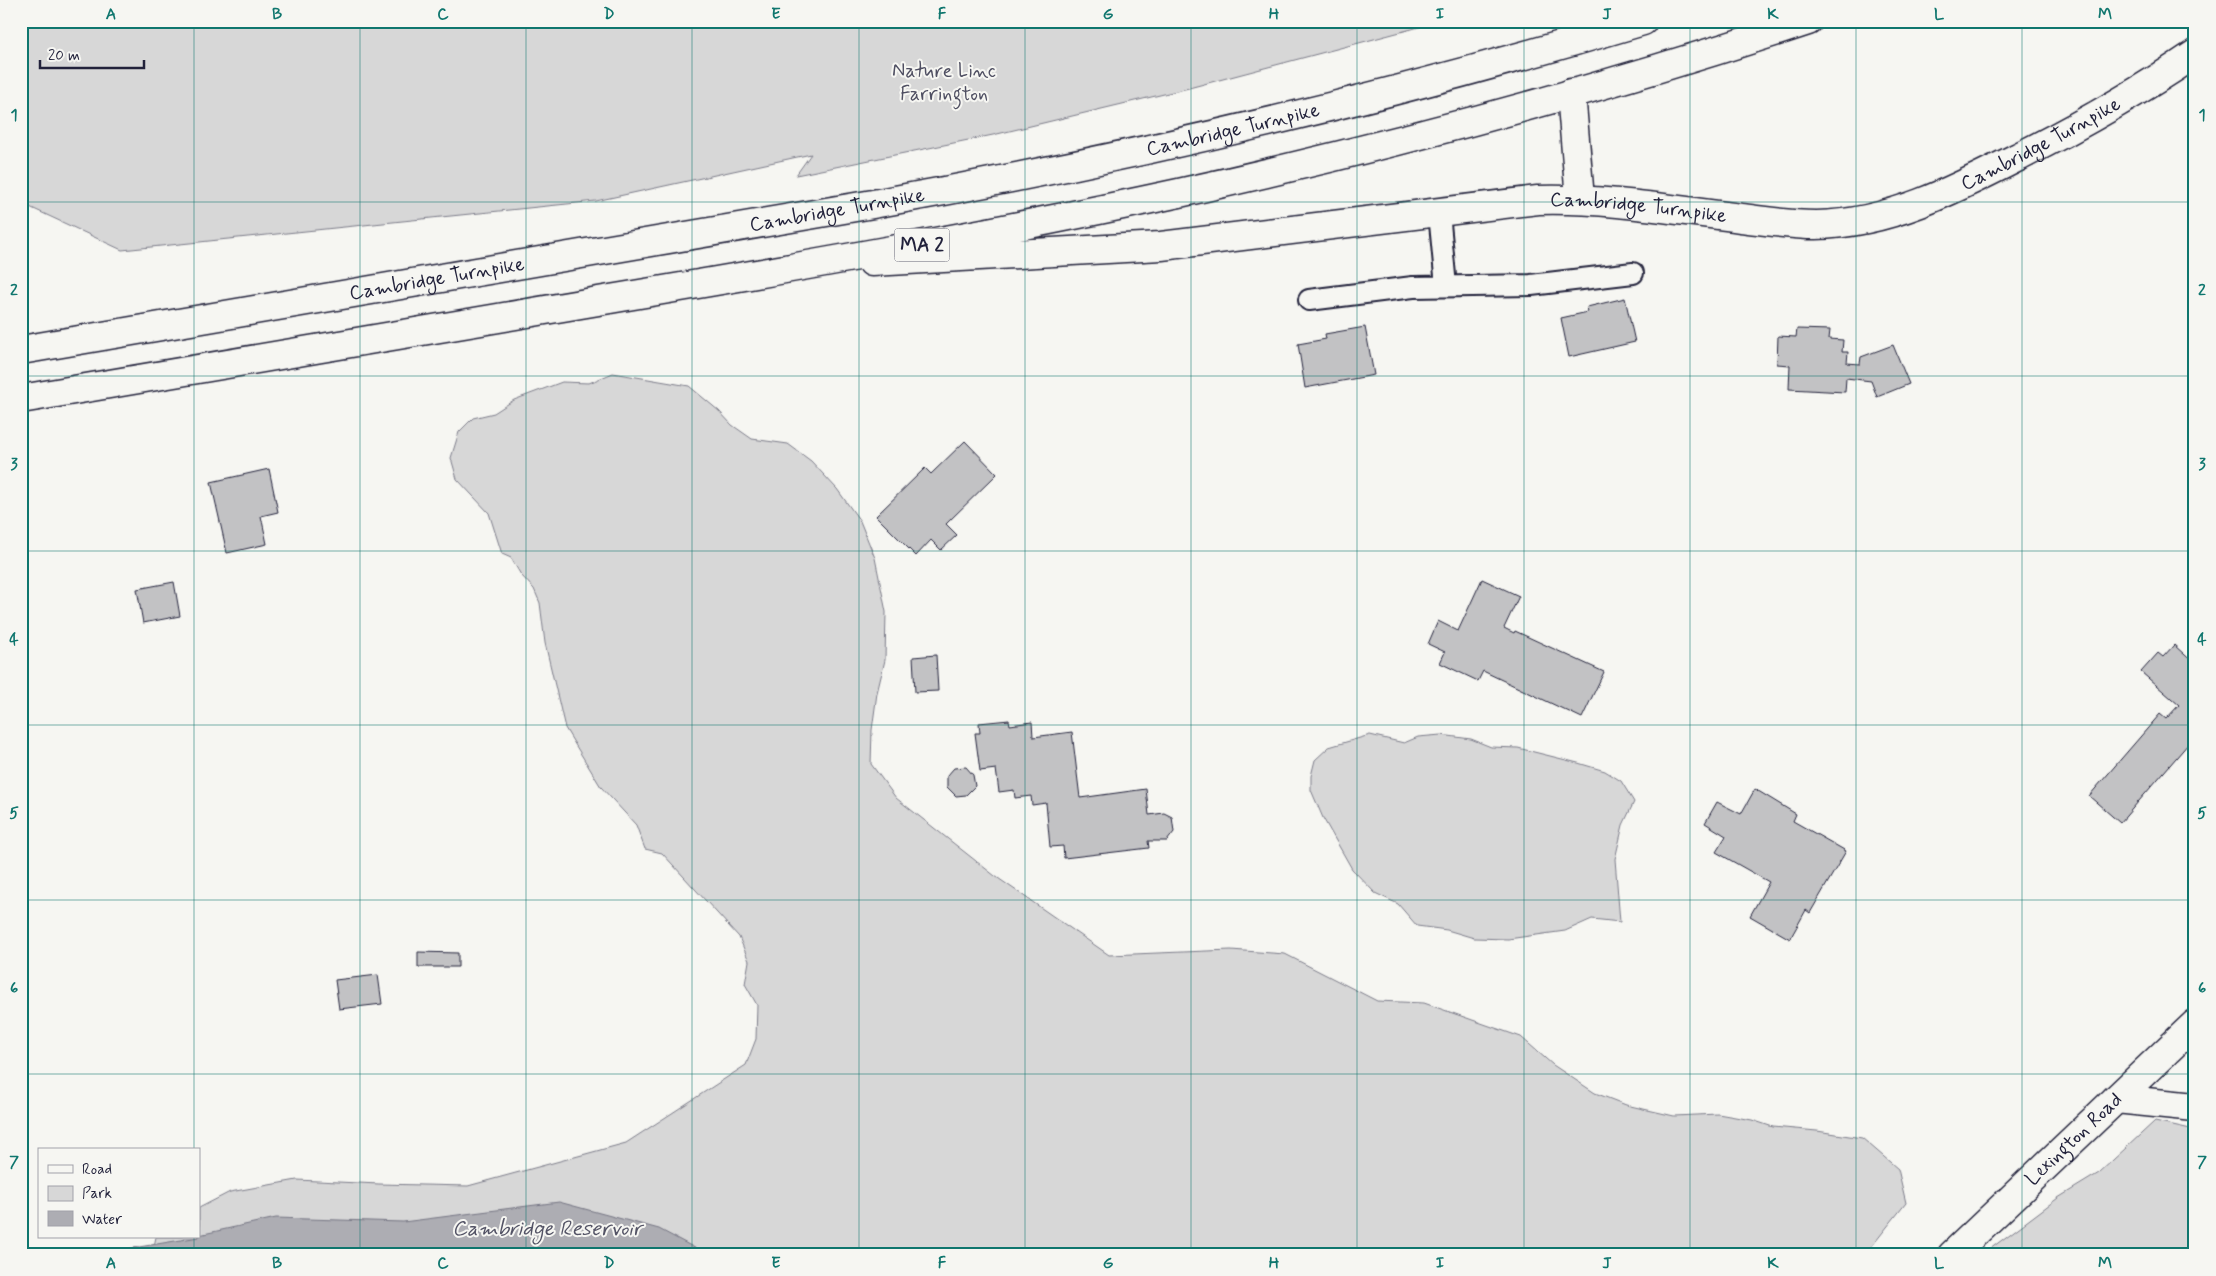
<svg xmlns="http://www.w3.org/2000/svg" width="2216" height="1276" font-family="Mynerve,sans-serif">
<rect width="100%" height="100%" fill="#f6f6f2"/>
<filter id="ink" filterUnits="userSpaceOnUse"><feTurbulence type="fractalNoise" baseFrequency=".02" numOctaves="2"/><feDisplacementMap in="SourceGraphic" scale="10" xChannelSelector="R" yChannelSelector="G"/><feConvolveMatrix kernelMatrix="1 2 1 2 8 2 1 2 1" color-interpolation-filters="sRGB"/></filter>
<g filter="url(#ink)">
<path fill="#d7d7d7" stroke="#7c7c89" d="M21,21H1442L1189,88L993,135L796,175L811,154L596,201L122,250L21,203Z
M613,373L689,386L719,411L732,425L752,439L788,444L811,461L837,489L860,521L875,558L886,612L885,660L877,693L872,730L871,764L896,798L995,876L1109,955L1231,950L1285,954L1377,1001L1424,1003L1521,1037L1553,1065L1595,1093L1626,1105L1674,1116L1718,1114L1752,1120L1773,1127L1817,1131L1862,1138L1898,1169L1906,1203L1872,1246L1862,1255H1290L1215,1250L1197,1255H708L707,1253L152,1255L156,1237H199V1208L230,1192L297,1180L379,1184L468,1186L626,1143L746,1065L756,1039L757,1005L745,984L749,961L739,937L662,853L645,849L636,825L601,787L565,728L545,643L540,603L534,589L521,575L511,558L502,554L489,513L457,479L451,458L459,432L473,418L494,413L514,400L562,382L589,383Z
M1370,735L1404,743L1418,737L1441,735L1471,739L1491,747L1518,748L1578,763L1605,771L1621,781L1634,802L1623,825L1615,859L1620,922L1592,919L1565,931L1508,939L1474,938L1447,930L1417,926L1398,904L1375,893L1352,869L1323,818L1311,790V776L1315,760L1329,747Z
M2155,1121L2195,1130V1255H1982L2058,1198L2099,1173Z"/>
<path fill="#adadb3" stroke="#757583" d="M559,1202L659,1229L708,1255H91L199,1237V1235L276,1218L403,1222Z
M1215,1250L1288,1253L1290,1255H1197Z"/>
<path fill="#c2c2c4" stroke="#22223b" d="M1625,298L1635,342L1569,357L1561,318L1588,312L1587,307Z
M1365,327L1374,375L1305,388L1298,344L1326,339L1325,334Z
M1797,329L1830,330L1829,339L1843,340L1842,352H1848L1847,363L1860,364L1861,357L1893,345L1909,384L1877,397L1871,381L1846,378L1845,392L1789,389L1790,365L1777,364L1778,336L1796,337Z
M965,441L997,474L946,524L957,535L941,550L931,540L916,556L876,516L925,468L931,474Z
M269,469L278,512L261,516L267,544L227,553L211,482Z
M1482,579L1519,596L1504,628L1514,633L1515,631L1604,672L1582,718L1483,671L1478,681L1440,663L1445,652L1428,644L1438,621L1458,631Z
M174,582L180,616L143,623L137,589Z
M2174,645L2195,664V684L2192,687L2195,689V736L2120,823L2089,796L2160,714L2166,719L2179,705L2141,672L2158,653L2163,657Z
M936,655L938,691L915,692L913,657Z
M1009,720L1010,725L1032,722L1033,737L1072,732L1080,798L1146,789L1149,815L1164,813L1172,817L1174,832L1167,841H1148L1149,848L1064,858L1063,846L1050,847L1046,803L1032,805L1031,796L1015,798L1014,790L999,792L996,769L980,771L975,733H980L979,723Z
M966,767L973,775L975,786L966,795L956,796L947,787V776L954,768Z
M1755,789L1796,814L1793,821L1846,851L1810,913L1806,910L1790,939L1750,916L1769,882L1716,852L1726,836L1705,823L1717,802L1741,814Z
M418,952L458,953V967H418Z
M378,975L382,1004L339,1009L335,980Z"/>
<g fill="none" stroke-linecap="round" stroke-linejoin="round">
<g stroke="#22223b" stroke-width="24">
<path id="lane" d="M1439,213L1446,286
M1309,300L1413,287L1531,285L1633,273"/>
</g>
<g stroke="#22223b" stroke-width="31">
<g id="street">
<path d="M1571,93L1580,199"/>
<path id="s1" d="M872,262L1161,246L1538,200C1606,198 1674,210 1741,218C1766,221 1791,225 1816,225C1890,224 1958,188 2022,155C2081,125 2139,92 2195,54"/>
<path d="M2116,1099L2195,1107"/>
</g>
</g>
<g stroke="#22223b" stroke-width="31">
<g id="secondary">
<path id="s2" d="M1952,1255L2195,1024"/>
</g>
</g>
<g stroke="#22223b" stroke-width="31">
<g id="highway">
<path id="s3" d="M21,350L873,204C1132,158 1390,97 1643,21"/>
<path d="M21,399C217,366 414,332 610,299C800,267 990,234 1179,193C1391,146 1602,89 1808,21"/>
</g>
</g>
<use href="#lane" stroke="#f6f6f2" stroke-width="20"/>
<use href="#street" stroke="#f6f6f2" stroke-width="28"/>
<use href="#secondary" stroke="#f6f6f2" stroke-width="28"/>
<use href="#highway" stroke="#f6f6f2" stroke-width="28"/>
</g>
</g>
<path fill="none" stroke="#0f766e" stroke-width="1" stroke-opacity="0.55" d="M194,21V1150M360,21V1255M526,21V1255M692,21V1255M859,21V1255M1025,21V1255M1191,21V1255M1357,21V1255M1524,21V1255M1690,21V1255M1856,21V1255M2022,21V1255M21,202H2195M21,376H2195M21,551H2195M21,725H2195M21,900H2195M21,1074H2195M194,1237V1255"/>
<g text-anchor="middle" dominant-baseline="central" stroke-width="4" stroke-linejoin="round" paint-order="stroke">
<rect fill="#f6f6f2" stroke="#626272" stroke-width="1" x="894.5" y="228.5" width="55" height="33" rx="4"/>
<g font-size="19" font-weight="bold" fill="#22223b">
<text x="922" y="245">MA 2</text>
</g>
<g font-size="20" fill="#4f4f62" stroke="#f6f6f2">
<text x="944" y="71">Nature Linc<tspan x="944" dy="23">Farrington</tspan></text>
</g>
<g font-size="20" fill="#22223b" stroke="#f6f6f2">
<text stroke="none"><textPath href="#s3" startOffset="1232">Cambridge Turnpike</textPath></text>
<text stroke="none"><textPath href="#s1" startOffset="1190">Cambridge Turnpike</textPath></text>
<text stroke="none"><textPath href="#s1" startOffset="770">Cambridge Turnpike</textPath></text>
<text stroke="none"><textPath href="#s3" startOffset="828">Cambridge Turnpike</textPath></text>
<text stroke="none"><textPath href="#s3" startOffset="422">Cambridge Turnpike</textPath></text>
<text stroke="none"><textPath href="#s2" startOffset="168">Lexington Road</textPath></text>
</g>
<g font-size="21" font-style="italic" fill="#535365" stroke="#f6f6f2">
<text x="547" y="1229">Cambridge Reservoir</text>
</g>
</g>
<rect width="2216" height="1276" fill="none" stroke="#f6f6f2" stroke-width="55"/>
<rect x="38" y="1148" width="162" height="90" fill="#f6f6f2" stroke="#a1a1a9"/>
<rect x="48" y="1165" width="25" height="8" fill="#f6f6f2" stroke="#a1a1a9"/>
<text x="82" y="1174" font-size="15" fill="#22223b">Road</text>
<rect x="48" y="1186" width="25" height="15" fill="#d7d7d7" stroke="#a1a1a9"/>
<text x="82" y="1198" font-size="15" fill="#22223b">Park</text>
<rect x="48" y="1211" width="25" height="15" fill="#adadb3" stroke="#a1a1a9"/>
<text x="82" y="1224" font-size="15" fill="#22223b">Water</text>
<path d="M40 60v8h104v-8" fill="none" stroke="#22223b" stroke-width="2.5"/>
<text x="48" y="60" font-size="15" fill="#22223b" stroke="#f6f6f2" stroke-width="4" paint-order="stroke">20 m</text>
<rect x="28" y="28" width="2160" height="1220" fill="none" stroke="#0f766e" stroke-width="2"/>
<g font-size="16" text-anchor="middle" font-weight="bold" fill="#0f766e">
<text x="111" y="19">A</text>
<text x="277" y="19">B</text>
<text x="443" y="19">C</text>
<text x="609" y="19">D</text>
<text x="776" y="19">E</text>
<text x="942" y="19">F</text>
<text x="1108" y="19">G</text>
<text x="1274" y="19">H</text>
<text x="1440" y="19">I</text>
<text x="1607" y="19">J</text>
<text x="1773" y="19">K</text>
<text x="1939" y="19">L</text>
<text x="2105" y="19">M</text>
<text x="14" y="120">1</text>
<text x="2202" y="120">1</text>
<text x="14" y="295">2</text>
<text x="2202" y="295">2</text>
<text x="14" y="469">3</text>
<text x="2202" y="469">3</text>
<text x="14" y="644">4</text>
<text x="2202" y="644">4</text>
<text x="14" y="818">5</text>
<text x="2202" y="818">5</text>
<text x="14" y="993">6</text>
<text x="2202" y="993">6</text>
<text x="14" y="1167">7</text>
<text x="2202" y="1167">7</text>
<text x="111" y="1268">A</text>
<text x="277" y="1268">B</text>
<text x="443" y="1268">C</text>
<text x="609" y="1268">D</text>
<text x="776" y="1268">E</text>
<text x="942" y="1268">F</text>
<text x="1108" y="1268">G</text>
<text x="1274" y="1268">H</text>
<text x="1440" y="1268">I</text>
<text x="1607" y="1268">J</text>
<text x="1773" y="1268">K</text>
<text x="1939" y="1268">L</text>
<text x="2105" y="1268">M</text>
</g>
</svg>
